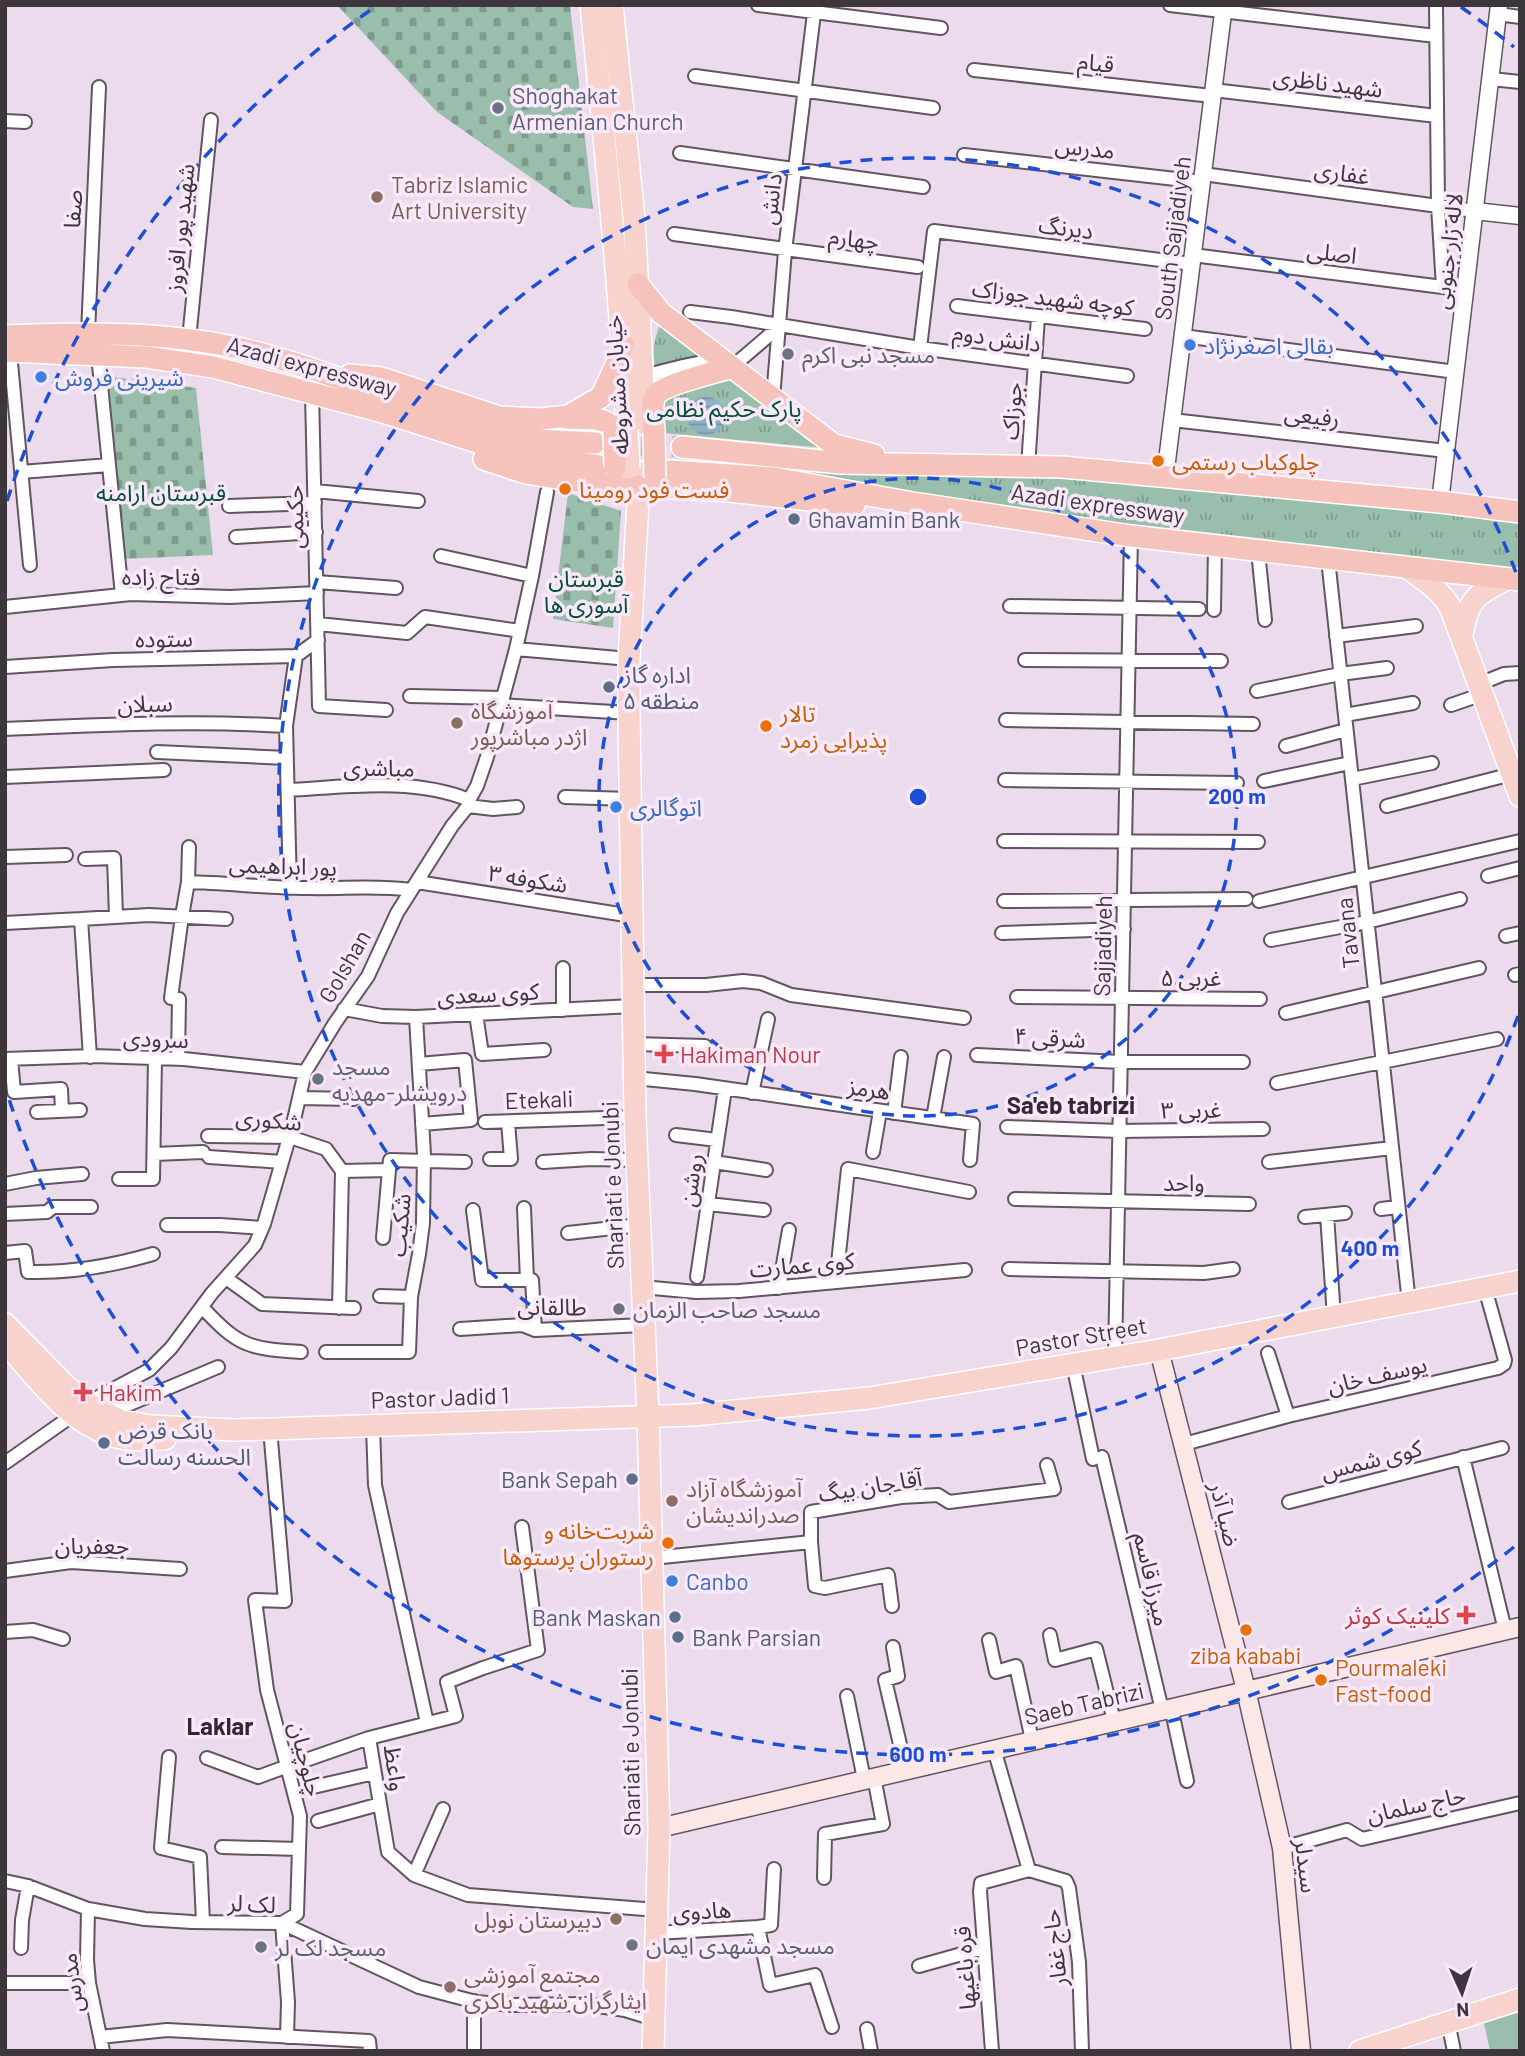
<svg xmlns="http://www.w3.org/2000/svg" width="1525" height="2056" font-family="Barlow,'Noto Sans Arabic',sans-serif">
<defs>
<pattern id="grass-tufts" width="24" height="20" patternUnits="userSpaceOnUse" patternTransform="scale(1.75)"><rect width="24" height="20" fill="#99beac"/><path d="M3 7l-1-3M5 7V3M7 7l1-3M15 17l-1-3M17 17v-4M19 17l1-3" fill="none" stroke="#7e9b8d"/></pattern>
<pattern id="cemetery-stones" width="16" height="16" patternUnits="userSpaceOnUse" patternTransform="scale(1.75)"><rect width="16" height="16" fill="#99beac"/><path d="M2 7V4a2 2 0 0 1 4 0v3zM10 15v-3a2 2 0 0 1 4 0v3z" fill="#7e9b8d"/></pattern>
<pattern id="water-rules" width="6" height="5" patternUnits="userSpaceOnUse" patternTransform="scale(1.75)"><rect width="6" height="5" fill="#8db2c8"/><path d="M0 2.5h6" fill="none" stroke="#7492a4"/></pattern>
</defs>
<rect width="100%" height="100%" fill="#ecdbec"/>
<path fill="url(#grass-tufts)" d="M661,322L710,358L656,369C651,353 655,336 661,322Z
M726,376L825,448L664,433L662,412L663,391Z
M755,467L1064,475L1446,511L1520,522V568L1320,548L934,499Z"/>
<path fill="url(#cemetery-stones)" d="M337,5H570L593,209L573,207L437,112Z
M107,376L196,388L213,555L122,559Z
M568,493L621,511L613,628L553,619Z"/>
<path fill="#99beac" d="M1520,2012V2051H1490L1484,2023Z"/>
<path fill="url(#water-rules)" d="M687 416a19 19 0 1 1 38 0a19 19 0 1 1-38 0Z"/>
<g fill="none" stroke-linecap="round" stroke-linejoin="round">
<path stroke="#c9bac9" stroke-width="21" stroke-dasharray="21 10" stroke-linecap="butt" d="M610,444L682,447"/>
<g stroke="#625463" stroke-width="16">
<path id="minor" d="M758,5L941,28
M1170,5L1436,36
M1436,5L1438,206L1443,287
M1498,14L1520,17
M974,70L1212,96
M695,76L933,108
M1491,79L1520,82
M1213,90L1437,116
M5,121L25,122
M680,153L923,187
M964,155L1202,182
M1203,174L1475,211
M674,234L918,267
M1193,255L1466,290
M957,306L1145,329
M690,312L731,317L920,348L1127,376
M88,333L99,87
M1183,336L1456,372
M189,339L211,120
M920,348L934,231L1192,264
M98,355L122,595
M11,363L30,565
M644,388L655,373L683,366L702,362L716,363L732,367L780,326
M312,393L319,706L386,710
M773,398L785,251L815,5
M1172,420L1446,451
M1028,467L1038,317
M21,472L109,465
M315,491L418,501
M229,506L315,503
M236,537L316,532
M1258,551L1265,620
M441,556L532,576
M1328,559L1409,1303
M317,582L396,588
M1010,606L1199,609
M5,607L131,594L230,597L317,593
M1214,610L1215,546
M318,624L407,633L425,617L520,631
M1336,636L1416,626
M516,649L629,659
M1025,660L1221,661
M5,667L113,660L296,656L318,640
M1479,684L1504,674L1520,673
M1257,691L1340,674L1387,668
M410,696L502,698
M500,705L629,713
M1451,705L1483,694
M1345,715L1413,703
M1006,720L1253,724
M5,729C99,725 192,720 286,726
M1286,746L1346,730
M157,752L287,758
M5,777L164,770
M1352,779L1432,763
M1005,780L1237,783
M1264,781L1350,763
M288,790C346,787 413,777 469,800
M565,797L630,799
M468,806L493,809L517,807
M1387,806L1512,774
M1004,841L1258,842
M5,857L66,855
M85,859L114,858L116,916
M1488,876L1520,868
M188,882C229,883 268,888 308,888C342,889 377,885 411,890
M417,882L632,916
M290,888L286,726L296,656
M1004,901L1246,899
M1259,901L1520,841
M5,923L81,919
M1002,933L1124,929
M1506,936L1520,933
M1271,940L1367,922L1460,899
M1515,975L1520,974
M633,985H706L743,981L761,983L791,995L964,1018
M1017,997L1260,999
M344,1009L382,1016L416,1017L633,1006
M563,1010V968
M1286,1013L1479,968
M476,1014L482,1054L544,1050
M634,1044L705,1046
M977,1055L1121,1062H1243
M90,1057L81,919L149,915L226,919
M5,1059L93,1056L184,1059L305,1072
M11,1059L14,1092L61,1089L62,1111
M178,1059L179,999L171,998L182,916L188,882L189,847
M419,1064L465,1060L471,1120L422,1124
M634,1078L695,1084L973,1124L970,1160
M1277,1083L1497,1039
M752,1093L768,1019
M300,1098L353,1099
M37,1112L80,1110
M894,1113L901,1057
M933,1118L944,1057
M485,1122L635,1117
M1007,1127L1119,1131L1263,1129
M676,1135L717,1140
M208,1136L290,1137L326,1149L342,1171L389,1170L390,1160L465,1162
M873,1152L880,1111
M154,1154L203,1152
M209,1157L282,1162
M490,1159H511L508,1122
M543,1162L591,1159L637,1160
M714,1162L766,1170
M1269,1162L1392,1148
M119,1179H153L155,1058
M5,1184L36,1178L82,1174
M1015,1199L1249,1204
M708,1204L764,1210
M524,1208L527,1280
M1381,1209L1398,1207
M473,1210L482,1280H532L535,1330
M5,1214L47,1212L53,1207H91
M1327,1215L1334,1317
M1305,1217L1345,1213
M167,1225H220L262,1228
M568,1233L640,1225
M383,1238L389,1170
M5,1253L25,1251L28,1272C71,1273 112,1266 153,1254
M1009,1269L1204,1273L1233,1269
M697,1277L725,1089
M226,1278L262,1304L354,1308
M836,1282L848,1169L969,1192
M642,1287L696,1292L739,1291L965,1270
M779,1288L789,1230
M380,1296L411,1297
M202,1307C238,1346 249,1349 301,1352
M339,1308L342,1171
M460,1329L522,1325L535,1330L644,1325
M326,1352H409L411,1297L419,1254L423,1223L424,1155L416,1017
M1268,1353L1288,1416
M1115,1357L1131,536
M1073,1364L1093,1459
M94,1403L130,1404L218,1367
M373,1426L375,1485L427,1723
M270,1429L285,1601L255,1600L267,1690L300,1816L297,1914L282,1923L288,2002L287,2037
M1184,1444L1288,1416L1498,1368L1504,1364L1505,1360L1485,1288
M1102,1457L1162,1710
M1463,1457L1505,1630
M5,1463L73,1415L87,1403L149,1370L171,1348L212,1293L255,1245L264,1224L293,1124L305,1072L335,1023L368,976L397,913L452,826L468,806L469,800L477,786L487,757L516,649L532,576L547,492
M1289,1502L1502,1448
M811,1542L815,1586L825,1588L888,1575L892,1606
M652,1558L811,1542V1512L901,1497L938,1495L949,1502L1054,1489L1047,1465
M5,1571L71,1562L180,1569
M5,1632L33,1630L63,1639
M1050,1635L1055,1660L1096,1649L1114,1721
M989,1640L996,1672L1016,1666L1032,1740
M893,1647L898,1676L885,1680L906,1770
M847,1696L864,1779
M1171,1707L1187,1781
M994,1749L1029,1870
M169,1757L161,1848L200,1857L203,1922
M207,1758L258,1777L288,1766
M306,1760L369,1738
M309,1788L374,1773
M443,1809L414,1875L468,1895L657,1910
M318,1821L380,1804
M222,1847L299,1849
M1282,1848L1347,1830L1362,1839L1520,1803
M1029,1870L1066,1881L1069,1888L1079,1962L1082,2051
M414,1875L388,1852L369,1738L456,1716L447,1682L483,1668L538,1650L522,1527
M824,1878L825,1834L883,1824L874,1777
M5,1881L28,1886L88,1909L145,1919L192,1922L282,1923L419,1987L476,2002L513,2005L585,2004L625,2010L654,2019
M88,1909L87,1960L89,1983L103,2051
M758,1927L771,1925L774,1869
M656,1933L758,1927L770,1985L815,1975L832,2027
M21,1948L22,1920L28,1886
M919,1966L983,1948
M5,1983H89
M474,2001V2051
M1448,2022L1454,2051
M867,2029L871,2051
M100,2037L167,2030L369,2041L370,2051
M992,2051L980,1891L981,1883L1029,1870"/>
</g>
<g stroke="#625463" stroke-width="19">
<path id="tertiary" d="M1475,211L1520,216
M1165,477L1224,5
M1440,502L1499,5"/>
</g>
<g stroke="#625463" stroke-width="21">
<path id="secondary" d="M1159,1350L1246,1690L1282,1848L1301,2051
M659,1828L1520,1627"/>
</g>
<g stroke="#fff" stroke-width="24">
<path id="primary" d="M591,5C605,147 620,288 627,430
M612,5L634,218L645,425
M645,472L639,486L629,659V713L635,1117L648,1416L659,1828L653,2051
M1409,569C1425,581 1441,590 1451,609L1520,796
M1462,635C1469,598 1474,596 1507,579
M5,1324L67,1387L87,1403L121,1421L151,1426L233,1430L270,1429L693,1415L869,1398L1159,1350L1520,1281
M11,1349C39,1381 68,1421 110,1435C127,1441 147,1440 165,1439
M1360,2051L1520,1999"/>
</g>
<g stroke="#fff" stroke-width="24">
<path id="trunk" d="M638,284L661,313L834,445L874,455
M5,336C82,333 158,331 233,347C328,367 416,413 511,436C537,442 568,441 595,443
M5,351L146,357L213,367L383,412L515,454L599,466
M350,375L381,378L499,417L540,419L568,416L601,397L617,363L623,344
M566,418C581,419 608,415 614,431
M654,433C654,423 650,404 656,395C664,384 717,372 732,367
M682,447L840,463L1062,467L1440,502L1520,512
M484,459L526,473L592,484L730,491L854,505
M669,471L774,478L913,503L1131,536L1520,580"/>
</g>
<use href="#minor" stroke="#fff" stroke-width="12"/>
<use href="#tertiary" stroke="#fff" stroke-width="16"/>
<use href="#secondary" stroke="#fbe8e6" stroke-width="18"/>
<use href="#primary" stroke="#f8d2cd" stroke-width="21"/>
<use href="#trunk" stroke="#f6c3bc" stroke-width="21"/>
<g stroke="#fff" stroke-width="24" stroke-linecap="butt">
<path id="primary-bridge" d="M627,430L629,468"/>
</g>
<g stroke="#fff" stroke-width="24" stroke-linecap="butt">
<path id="trunk-bridge" d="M614,431L615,467
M654,433L655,478"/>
</g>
<use href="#primary-bridge" stroke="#f8d2cd" stroke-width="21"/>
<use href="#trunk-bridge" stroke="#f6c3bc" stroke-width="21"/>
</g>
<g fill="none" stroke="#1d4ed8" stroke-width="3.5" stroke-dasharray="12 9">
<circle cx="918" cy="797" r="319"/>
<path d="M1518 1016A639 639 0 1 1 1518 578"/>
<path d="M1514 1547A958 958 0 0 1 7 1093M7 501A958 958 0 0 1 375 7M1461 7A958 958 0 0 1 1514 47"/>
</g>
<g fill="#6b7280" stroke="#f9e8fa" stroke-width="2.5">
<circle cx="498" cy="108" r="7"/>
<circle cx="788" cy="354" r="7"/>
<circle cx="318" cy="1079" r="7"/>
<circle cx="619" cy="1309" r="7"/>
<circle cx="632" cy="1945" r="7"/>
<circle cx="261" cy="1947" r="7"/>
</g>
<g fill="#8d6e63" stroke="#f9e8fa" stroke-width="2.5">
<circle cx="377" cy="197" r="7"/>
<circle cx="457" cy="723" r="7"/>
<circle cx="672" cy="1501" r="7"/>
<circle cx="616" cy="1919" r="7"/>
<circle cx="450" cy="1987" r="7"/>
</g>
<g fill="#3f7fe0" stroke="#f9e8fa" stroke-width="2.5">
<circle cx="1190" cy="345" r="7"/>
<circle cx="41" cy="377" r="7"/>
<circle cx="616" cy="807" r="7"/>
<circle cx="672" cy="1581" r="7"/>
</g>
<g fill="#e8710a" stroke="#f9e8fa" stroke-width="2.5">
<circle cx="1158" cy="461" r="7"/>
<circle cx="565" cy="489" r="7"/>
<circle cx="766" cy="726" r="7"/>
<circle cx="668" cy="1543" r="7"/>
<circle cx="1246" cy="1630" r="7"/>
<circle cx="1321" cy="1680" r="7"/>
</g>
<g fill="#5c6f8a" stroke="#f9e8fa" stroke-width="2.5">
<circle cx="794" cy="519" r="7"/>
<circle cx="609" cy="687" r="7"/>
<circle cx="104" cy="1443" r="7"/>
<circle cx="632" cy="1479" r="7"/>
<circle cx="675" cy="1617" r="7"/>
<circle cx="678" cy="1637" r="7"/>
</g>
<g fill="#e0444e" stroke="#f9e8fa" stroke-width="2.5">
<path d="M660.5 1043.5h7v7h7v7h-7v7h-7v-7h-7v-7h7z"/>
<path d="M79.5 1381.5h7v7h7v7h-7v7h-7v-7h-7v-7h7z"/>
<path d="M1462.5 1604.5h7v7h7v7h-7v7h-7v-7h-7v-7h7z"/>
</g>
<g text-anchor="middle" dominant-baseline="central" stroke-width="7" stroke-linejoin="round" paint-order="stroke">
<g font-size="23" fill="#3d373d" stroke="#f9e8fa">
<text transform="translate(1096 62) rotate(6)">قیام</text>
<text transform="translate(1328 82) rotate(7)">شهید ناظری</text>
<text transform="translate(1085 147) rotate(6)">مدرس</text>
<text transform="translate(1342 172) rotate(8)">غفاری</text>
<text transform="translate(770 199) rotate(-83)">دانش</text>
<text transform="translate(72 209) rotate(-87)">صفا</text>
<text transform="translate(1066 227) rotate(7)">دیرنگ</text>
<text transform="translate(179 228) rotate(-84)">شهید پور افروز</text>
<text transform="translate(854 238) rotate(7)">چهارم</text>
<text transform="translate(1172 238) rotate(-83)">South Sajjadiyeh</text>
<text transform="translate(1447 251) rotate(-83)">لاله زار جنوبی</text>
<text transform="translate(1332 252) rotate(7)">اصلی</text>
<text transform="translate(1053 297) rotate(7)">کوچه شهید جوزاک</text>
<text transform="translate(997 337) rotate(8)">دانش دوم</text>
<text transform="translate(312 366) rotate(15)">Azadi expressway</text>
<text transform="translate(616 385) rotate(-93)">خیابان مشروطه</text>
<text transform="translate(1011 411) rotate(-86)">جوزاک</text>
<text transform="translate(1312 415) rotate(6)">رفیعی</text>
<text transform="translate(1098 503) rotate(8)">Azadi expressway</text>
<text transform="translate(294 517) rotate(-91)">حکیمی</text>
<text x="161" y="576">فتاح زاده</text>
<text transform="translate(164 638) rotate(-1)">ستوده</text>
<text transform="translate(145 703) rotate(-2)">سبلان</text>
<text transform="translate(379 767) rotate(1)">مباشری</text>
<text transform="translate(283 865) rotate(2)">پور ابراهیمی</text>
<text transform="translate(528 878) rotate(9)">شکوفه ۳</text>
<text transform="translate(1347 933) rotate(-96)">Tavana</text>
<text transform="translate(1102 946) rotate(-89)">Sajjadiyeh</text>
<text transform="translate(344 966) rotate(-60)">Golshan</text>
<text x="1191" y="977">۵ غربی</text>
<text transform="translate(488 993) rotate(-3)">کوی سعدی</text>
<text transform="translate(1050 1037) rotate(3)">۴ شرقی</text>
<text transform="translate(156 1038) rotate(2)">سرودی</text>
<text transform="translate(869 1088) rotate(8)">هرمز</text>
<text transform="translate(539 1099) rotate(-2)">Etekali</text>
<text transform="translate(1191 1109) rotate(-1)">۳ غربی</text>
<text transform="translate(269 1119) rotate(5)">شکوری</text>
<text transform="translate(690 1180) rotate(-82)">روشن</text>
<text transform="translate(1184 1182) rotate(1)">واحد</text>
<text transform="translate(612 1185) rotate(-92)">Shariati e Jonubi</text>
<text transform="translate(399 1225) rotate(-85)">شکیب</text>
<text transform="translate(802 1264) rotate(-5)">کوی عمارت</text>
<text transform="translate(552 1306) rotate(1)">طالقانی</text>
<text transform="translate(1081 1336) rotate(-10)">Pastor Street</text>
<text transform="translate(1377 1374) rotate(-13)">یوسف خان</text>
<text transform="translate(440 1397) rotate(-2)">Pastor Jadid 1</text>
<text transform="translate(1371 1459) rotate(-14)">کوی شمس</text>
<text transform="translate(870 1485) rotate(-9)">آقا جان بیگ</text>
<text transform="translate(1226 1514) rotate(76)">ضیا آذر</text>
<text x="92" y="1545">جعفریان</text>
<text transform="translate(1153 1579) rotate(77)">میرزا قاسم</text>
<text transform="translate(1084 1703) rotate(-13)">Saeb Tabrizi</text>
<text transform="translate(630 1752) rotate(-91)">Shariati e Jonubi</text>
<text transform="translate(307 1759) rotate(76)">چلوچیان</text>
<text transform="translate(396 1768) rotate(82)">واعظ</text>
<text transform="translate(1416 1804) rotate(-12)">حاج سلمان</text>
<text transform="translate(1307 1866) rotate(83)">سیدلر</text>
<text transform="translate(252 1903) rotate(3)">لک لر</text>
<text transform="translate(702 1910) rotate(-3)">هادوی</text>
<text transform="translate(1054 1948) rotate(-96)">حاج غفار</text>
<text transform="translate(964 1968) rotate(-94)">قره باغیها</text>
<text transform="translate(71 1983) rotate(-97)">مدرس</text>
</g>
<g font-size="23" fill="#5b616d" stroke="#f9e8fa" text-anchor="start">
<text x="512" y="95">Shoghakat<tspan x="512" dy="26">Armenian Church</tspan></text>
<text x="802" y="354">مسجد نبی اکرم</text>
<text x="332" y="1066">مسجد<tspan x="332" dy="26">درویشلر-مهدیه</tspan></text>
<text x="633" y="1309">مسجد صاحب الزمان</text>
<text x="646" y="1945">مسجد مشهدی ایمان</text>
<text x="275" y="1947">مسجد لک لر</text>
</g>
<g font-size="23" fill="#785e54" stroke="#f9e8fa" text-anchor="start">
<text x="391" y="184">Tabriz Islamic<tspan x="391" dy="26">Art University</tspan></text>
<text x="471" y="710">آموزشگاه<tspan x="471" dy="26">اژدر مباشرپور</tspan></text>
<text x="686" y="1488">آموزشگاه آزاد<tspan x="686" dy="26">صدراندیشان</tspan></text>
<text x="602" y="1919" text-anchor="end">دبیرستان نوبل</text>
<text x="464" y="1974">مجتمع آموزشی<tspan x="464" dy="26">ایثارگران شهید باکری</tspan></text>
</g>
<g font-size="23" fill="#366cbe" stroke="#f9e8fa" text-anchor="start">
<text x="1204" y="345">بقالی اصغرنژاد</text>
<text x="55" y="377">شیرینی فروش</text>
<text x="630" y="807">اتوگالری</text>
<text x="686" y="1581">Canbo</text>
</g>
<g font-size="23" fill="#035037" stroke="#f9e8fa">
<text x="724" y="408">پارک حکیم نظامی</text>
<text x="161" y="492">قبرستان ارامنه</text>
<text x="586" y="578">قبرستان<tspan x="586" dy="26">آسوری ها</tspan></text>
</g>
<g font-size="23" fill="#c56008" stroke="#f9e8fa" text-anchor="start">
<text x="1172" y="461">چلوکباب رستمی</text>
<text x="579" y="489">فست فود رومینا</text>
<text x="780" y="713">تالار<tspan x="780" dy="26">پذیرایی زمرد</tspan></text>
<text x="654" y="1530" text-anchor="end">شربت‌خانه و<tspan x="654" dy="26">رستوران پرستوها</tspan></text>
<text x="1246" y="1655" text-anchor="middle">ziba kababi</text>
<text x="1335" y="1667">Pourmaleki<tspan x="1335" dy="26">Fast-food</tspan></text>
</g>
<g font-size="23" fill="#4e5e75" stroke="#f9e8fa" text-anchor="start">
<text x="808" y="519">Ghavamin Bank</text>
<text x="623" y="674">اداره گاز<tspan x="623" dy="26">منطقه ۵</tspan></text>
<text x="118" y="1430">بانک قرض<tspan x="118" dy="26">الحسنه رسالت</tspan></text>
<text x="618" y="1479" text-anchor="end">Bank Sepah</text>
<text x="661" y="1617" text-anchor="end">Bank Maskan</text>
<text x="692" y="1637">Bank Parsian</text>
</g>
<g font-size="23" fill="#be3a42" stroke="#f9e8fa" text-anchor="start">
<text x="680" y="1054">Hakiman Nour</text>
<text x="99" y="1392">Hakim</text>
<text x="1450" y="1615" text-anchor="end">کلینیک کوثر</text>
</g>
<g font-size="24" font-weight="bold" fill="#342835" stroke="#f9e8fa">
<text x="1071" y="1104">Sa'eb tabrizi</text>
<text x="220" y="1725">Laklar</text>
</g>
</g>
<circle cx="918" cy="797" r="10" fill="#1d4ed8" stroke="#f9e8fa" stroke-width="3.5"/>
<g font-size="21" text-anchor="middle" font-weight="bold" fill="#1d4ed8" stroke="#f9e8fa" stroke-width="7" stroke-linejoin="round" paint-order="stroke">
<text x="1237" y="804">200 m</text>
<text x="1370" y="1256">400 m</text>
<text x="918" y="1762">600 m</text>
</g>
<rect width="1525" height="2056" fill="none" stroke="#3d373d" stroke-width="14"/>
<g transform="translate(1462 1993) rotate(177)" stroke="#f9e8fa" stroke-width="5" paint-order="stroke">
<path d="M0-5L12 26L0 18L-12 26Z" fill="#3d373d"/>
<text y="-10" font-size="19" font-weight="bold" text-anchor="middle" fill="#3d373d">N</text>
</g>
</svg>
